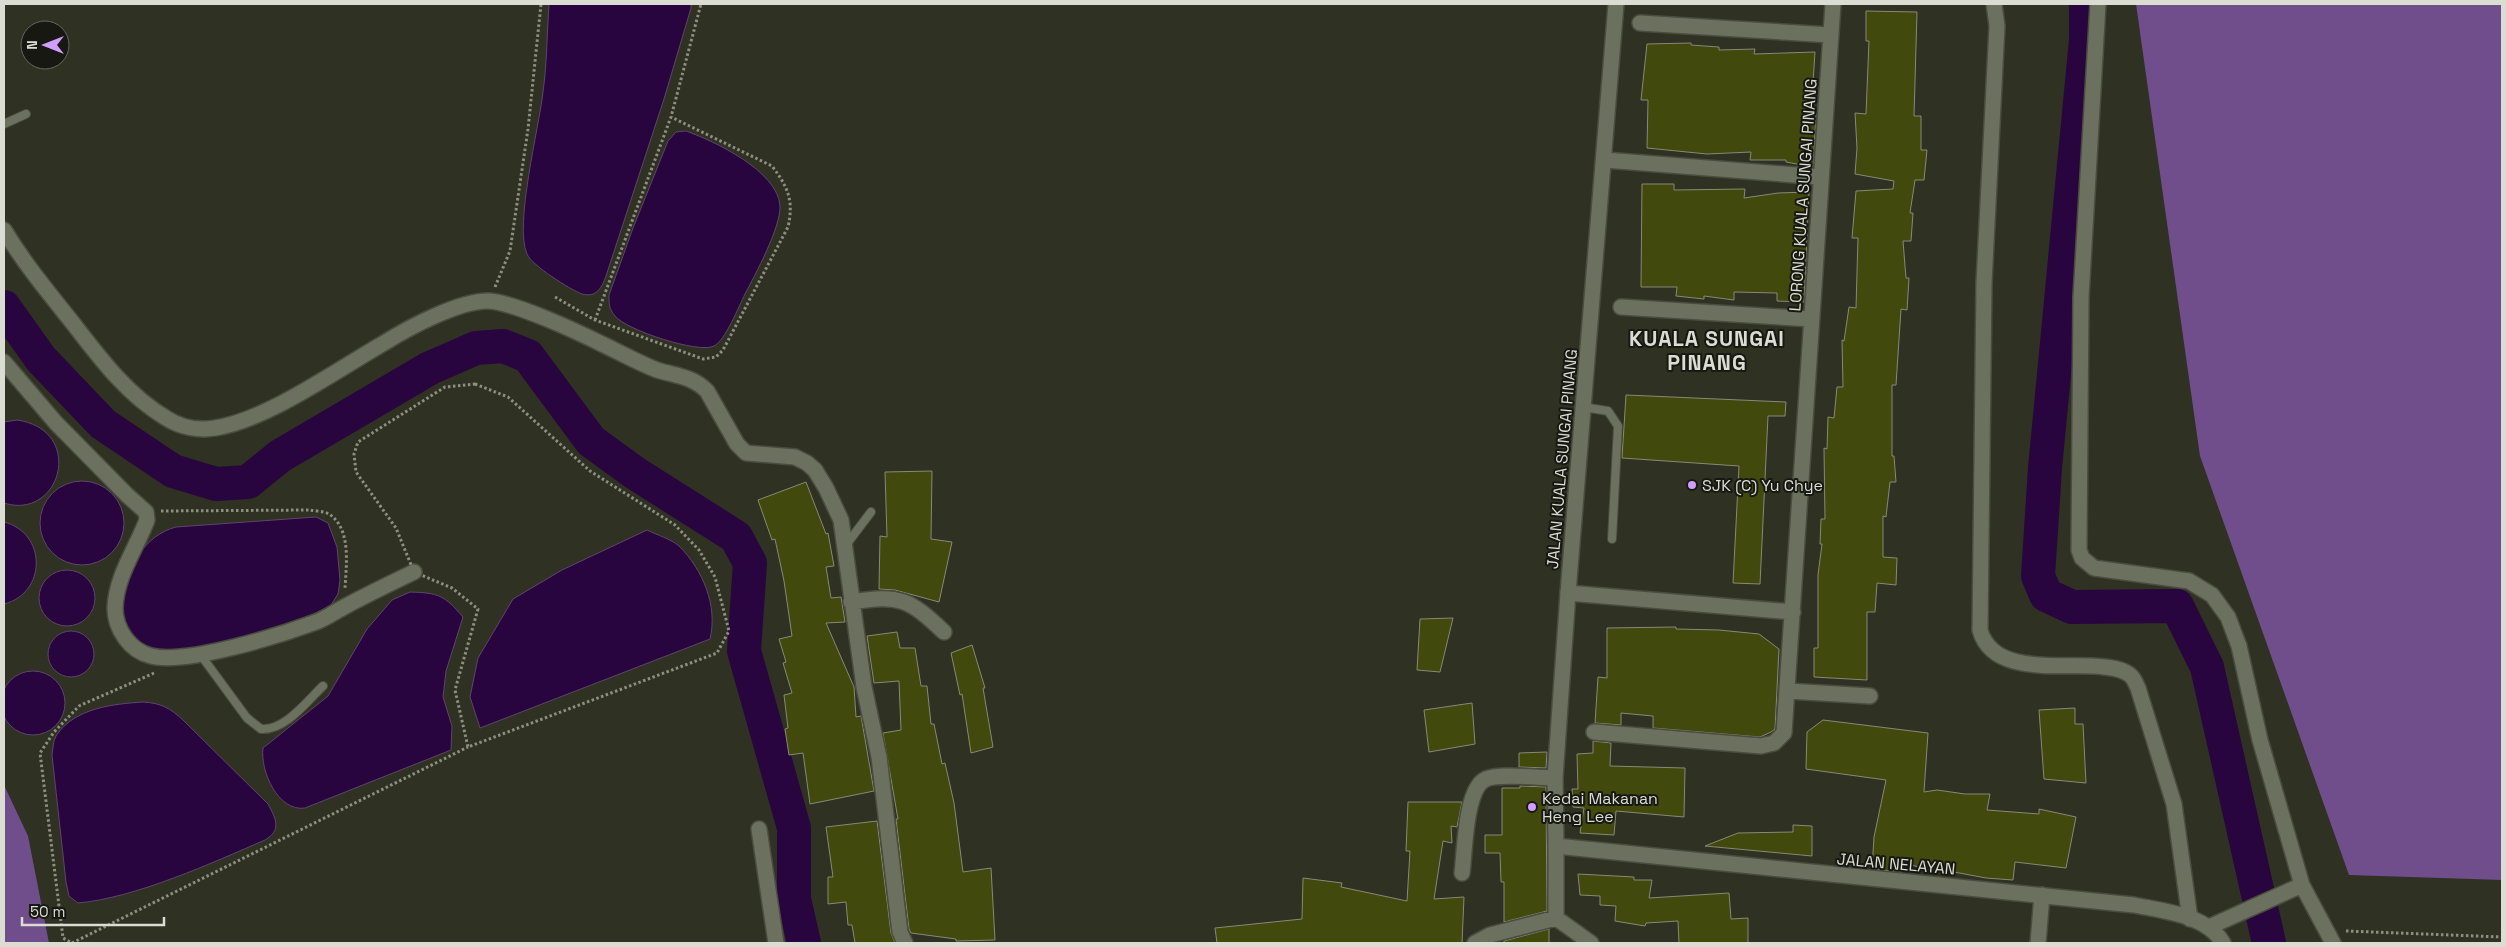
<svg xmlns="http://www.w3.org/2000/svg" width="2506" height="947" font-family="'Space Grotesk',sans-serif">
<rect width="100%" height="100%" fill="#2f3122"/>
<path fill="#6f4e8b" d="M2136,4H2502V880L2349,875L2200,456Z
M4,785L28,836L49,943H4Z"/>
<path fill="#28053e" stroke="#5e466b" d="M549,4H691V8L664,99L606,276C602,287 597,298 582,294C571,290 531,265 527,254C514,225 539,128 543,92C547,63 547,33 549,4Z
M686,131C714,141 778,171 780,206C781,227 755,275 745,294C739,306 725,341 714,346C699,354 626,330 615,316C609,309 609,304 609,295L633,228L668,141L676,132Z
M17,420C86,430 61,521 4,503V422Z
M40 523a42 42 0 1 1 84 0a42 42 0 1 1-84 0Z
M316,517L328,523L337,547L340,580L338,594L331,605L301,621L190,652L144,649L126,633C124,623 119,608 121,598C127,567 145,535 176,527Z
M4,522C47,533 47,593 4,604Z
M647,530C657,535 671,539 679,546C703,570 718,606 710,639L480,728L470,697L478,658L513,599L562,570Z
M39 598a28 28 0 1 1 56 0a28 28 0 1 1-56 0Z
M410,592C439,593 444,595 463,617L446,671L443,697L452,726L451,750L305,808C278,812 260,771 263,748L328,696L367,629L392,600Z
M48 654a23 23 0 1 1 46 0a23 23 0 1 1-46 0Z
M1 703a32 32 0 1 1 64 0a32 32 0 1 1-64 0Z
M143,702C161,703 170,708 183,720L268,804C276,819 282,830 265,840C212,863 135,898 78,903L69,896L66,882L52,755C53,749 53,741 56,736C74,708 113,704 143,702Z"/>
<g fill="none" stroke-linecap="round" stroke-linejoin="round">
<path stroke="#28053e" stroke-width="34" d="M2086,4V40L2045,468L2038,576L2046,595L2072,607L2177,606L2207,667L2269,943
M4,307L41,359L103,424L173,471L216,484L248,482L280,456L430,368L476,348L503,346L528,356L591,441L635,473L736,537L750,563L744,651L794,828V899L804,943"/>
</g>
<path fill="#42490c" stroke="#868a78" d="M1866,11L1917,12L1914,116H1921V150H1927L1924,180H1915L1910,213H1913L1911,241H1903L1906,278H1909L1907,310L1901,309L1896,385H1892V456H1894L1896,482H1890L1886,517L1883,516V557L1897,558L1896,585L1877,583L1875,612H1867V680L1814,677V648H1818V575L1822,544H1820L1821,519H1825L1824,448L1827,449L1828,417L1834,418L1837,387H1843L1842,340L1844,341L1849,307L1856,308L1858,238H1852L1856,191L1893,189L1894,181L1855,174L1857,148L1855,113L1866,114L1869,41H1866Z
M1691,43V45L1719,47V50L1755,49L1754,54L1815,52L1811,113H1816L1813,167L1786,162V160H1750L1751,152L1707,154L1647,148L1648,100H1641L1647,44Z
M1642,184H1674V190L1745,189L1744,198L1778,193L1809,192L1804,302L1777,301V293L1734,292V300L1704,296V299L1676,296L1677,287H1641Z
M1626,395L1786,402L1785,416H1768L1760,584L1733,583L1739,466L1622,458Z
M932,471L931,539L952,542L939,602L895,590L879,589L880,536L887,537L885,472Z
M806,482L826,534L828,533L834,566L826,567L831,598L841,597L845,622L826,623L854,687L856,717L861,716L874,791L810,804L803,753L789,755L785,729L788,728L784,695L792,693L783,663L786,662L779,639L792,636L784,581L775,539L772,540L758,500Z
M1453,618L1440,672L1417,670L1420,619Z
M1676,627V629L1719,630L1759,634L1779,649L1775,729L1771,732L1760,737L1653,728V716L1621,713V725L1595,723L1598,677L1607,678V628Z
M897,632L900,648H915L921,686H927L931,724H934L942,764L945,763L954,803L963,872L991,868L995,940L956,941V939L911,933L909,929L896,819H898L883,733L901,730L899,681L874,683L867,636Z
M972,645L985,688H983L993,747L971,753L962,694L960,695L951,653Z
M1472,703L1475,744L1429,752L1424,710Z
M2075,708V724H2083L2086,783L2044,779L2039,710Z
M1823,720L1928,733L1924,792L1937,790L1965,794H1990L1987,810L2039,814V809L2076,817L2066,868L2015,862L2013,880L1986,878L1938,869L1934,872L1906,863L1902,872L1872,869L1874,837L1886,780L1806,769L1807,732Z
M1593,741L1611,743L1610,766L1685,768L1684,817L1616,811L1614,835L1580,833L1584,808L1573,807L1572,789H1578L1577,754L1593,753Z
M1547,752L1546,768L1519,767V753Z
M1520,786L1546,787L1547,911L1504,922V882H1501L1500,853H1485V835H1502V788H1520Z
M1408,802H1462L1457,827L1451,826L1452,843L1443,841L1434,899L1464,897L1462,943H1217L1215,928L1302,919L1303,878L1342,883L1341,887L1407,901L1410,851H1406Z
M877,821L891,933L895,943H855L852,925H848L846,902L828,904V877H833L826,827Z
M1793,825L1812,826V856L1705,846L1738,833L1793,832Z
M1578,874L1634,877V880H1652L1649,898L1729,893L1731,919L1748,918V943H1679L1678,921L1646,923L1645,926L1615,921L1616,906L1600,905V896L1580,895Z
M1549,929V943H1504V941Z"/>
<g fill="none" stroke-linecap="round" stroke-linejoin="round">
<g stroke="#4a4c3f" stroke-width="10">
<path id="lane" d="M4,124L26,114
M1583,407L1608,411L1618,426L1612,539
M846,545L871,512
M200,654L247,718L261,729C285,731 307,701 323,686"/>
</g>
<g stroke="#4a4c3f" stroke-width="18">
<path id="street" d="M1994,4L1997,26L1984,283L1980,630C1993,678 2067,662 2104,667C2113,668 2123,669 2130,675C2134,678 2136,684 2138,688L2174,804L2190,919
M2098,4L2081,297L2079,550L2082,558L2094,568L2189,581L2212,595L2228,617L2239,646L2260,740L2302,885L2333,943
M1640,23L1831,35
M1605,160L1821,177
M4,230C24,263 48,292 72,322C99,357 127,395 166,418C180,427 198,431 215,428C267,420 337,370 384,343C408,328 460,300 489,301C516,303 578,332 604,345C621,353 639,363 657,370C676,376 692,376 707,391L737,444L746,453L795,457L807,463L815,470L826,488L841,520L864,687L879,757L900,932L905,943
M1621,307L1812,319
M4,362L56,423L127,495L146,512L147,520C136,549 116,576 115,608C115,629 130,651 151,656C186,665 281,635 316,622C327,618 336,611 346,606C368,594 391,583 414,572
M1568,593L1793,612
M851,602C900,594 909,599 944,632
M1788,691L1870,696
M1594,732L1761,746L1774,743L1784,733L1833,4
M759,829L776,943
M1462,873C1465,852 1465,788 1486,779C1498,773 1540,778 1555,778
M1556,918V846
M2209,927L2302,885
M1475,943L1490,935L1556,918L1591,943
M2038,943L2042,895"/>
</g>
<g stroke="#4a4c3f" stroke-width="18">
<path id="secondary" d="M1616,4L1568,593L1555,778L1556,846L2134,905C2163,911 2207,915 2223,943"/>
</g>
<path stroke="#8d8f83" stroke-width="3" stroke-dasharray="2.5 2.5" stroke-linecap="butt" d="M495,287L510,251L528,129L541,4
M555,297L595,320L703,359L716,357L723,350L788,227C794,201 788,187 772,166L671,117
M595,320L671,117L701,4
M475,384L508,397L590,471L675,525L699,550L715,577L729,631L717,653L468,747L455,690L478,609L452,588L414,572L396,528L356,472L354,454L358,442L445,387Z
M161,511L309,510C315,511 324,511 329,514C352,529 346,566 345,589
M154,673L79,706L54,732L40,753L63,938L72,943L468,747
M2346,931L2502,937"/>
<use href="#lane" stroke="#6c705e" stroke-width="8"/>
<use href="#street" stroke="#6c705e" stroke-width="15"/>
<use href="#secondary" stroke="#6c705e" stroke-width="15"/>
</g>
<g fill="#d19dfe" stroke="#171812" stroke-width="2">
<circle cx="1692" cy="485" r="5"/>
<circle cx="1532" cy="807" r="5"/>
</g>
<g text-anchor="middle" dominant-baseline="central" stroke-width="4" stroke-linejoin="round" paint-order="stroke">
<g font-size="16" fill="#dbddd3" stroke="#171812">
<text transform="translate(1803 195) rotate(-86)">LORONG KUALA SUNGAI PINANG</text>
<text transform="translate(1562 459) rotate(-85)">JALAN KUALA SUNGAI PINANG</text>
<text transform="translate(1896 864) rotate(5)">JALAN NELAYAN</text>
</g>
<g font-size="16" fill="#dbddd3" stroke="#171812" text-anchor="start">
<text x="1702" y="485">SJK (C) Yu Chye</text>
<text x="1542" y="798">Kedai Makanan<tspan x="1542" dy="18">Heng Lee</tspan></text>
</g>
<g font-size="21" font-weight="bold" letter-spacing="1" fill="#dbddd3" stroke="#171812">
<text x="1707" y="338">KUALA SUNGAI<tspan x="1707" dy="24">PINANG</tspan></text>
</g>
</g>
<rect width="2506" height="947" fill="none" stroke="#dbddd3" stroke-width="10"/>
<g transform="translate(45 45) rotate(270)"><circle r="24" fill="#171812" stroke="#65675f"/>
<path d="M0-4L9 19L0 12L-9 19Z" fill="#d19dfe"/>
<text y="-8" font-size="14" font-weight="bold" text-anchor="middle" fill="#dbddd3">N</text>
</g>
<path d="M22 917v8h142v-8" fill="none" stroke="#dbddd3" stroke-width="2.5"/>
<text x="30" y="917" font-size="15" fill="#dbddd3" stroke="#171812" stroke-width="4" paint-order="stroke">50 m</text>
</svg>
